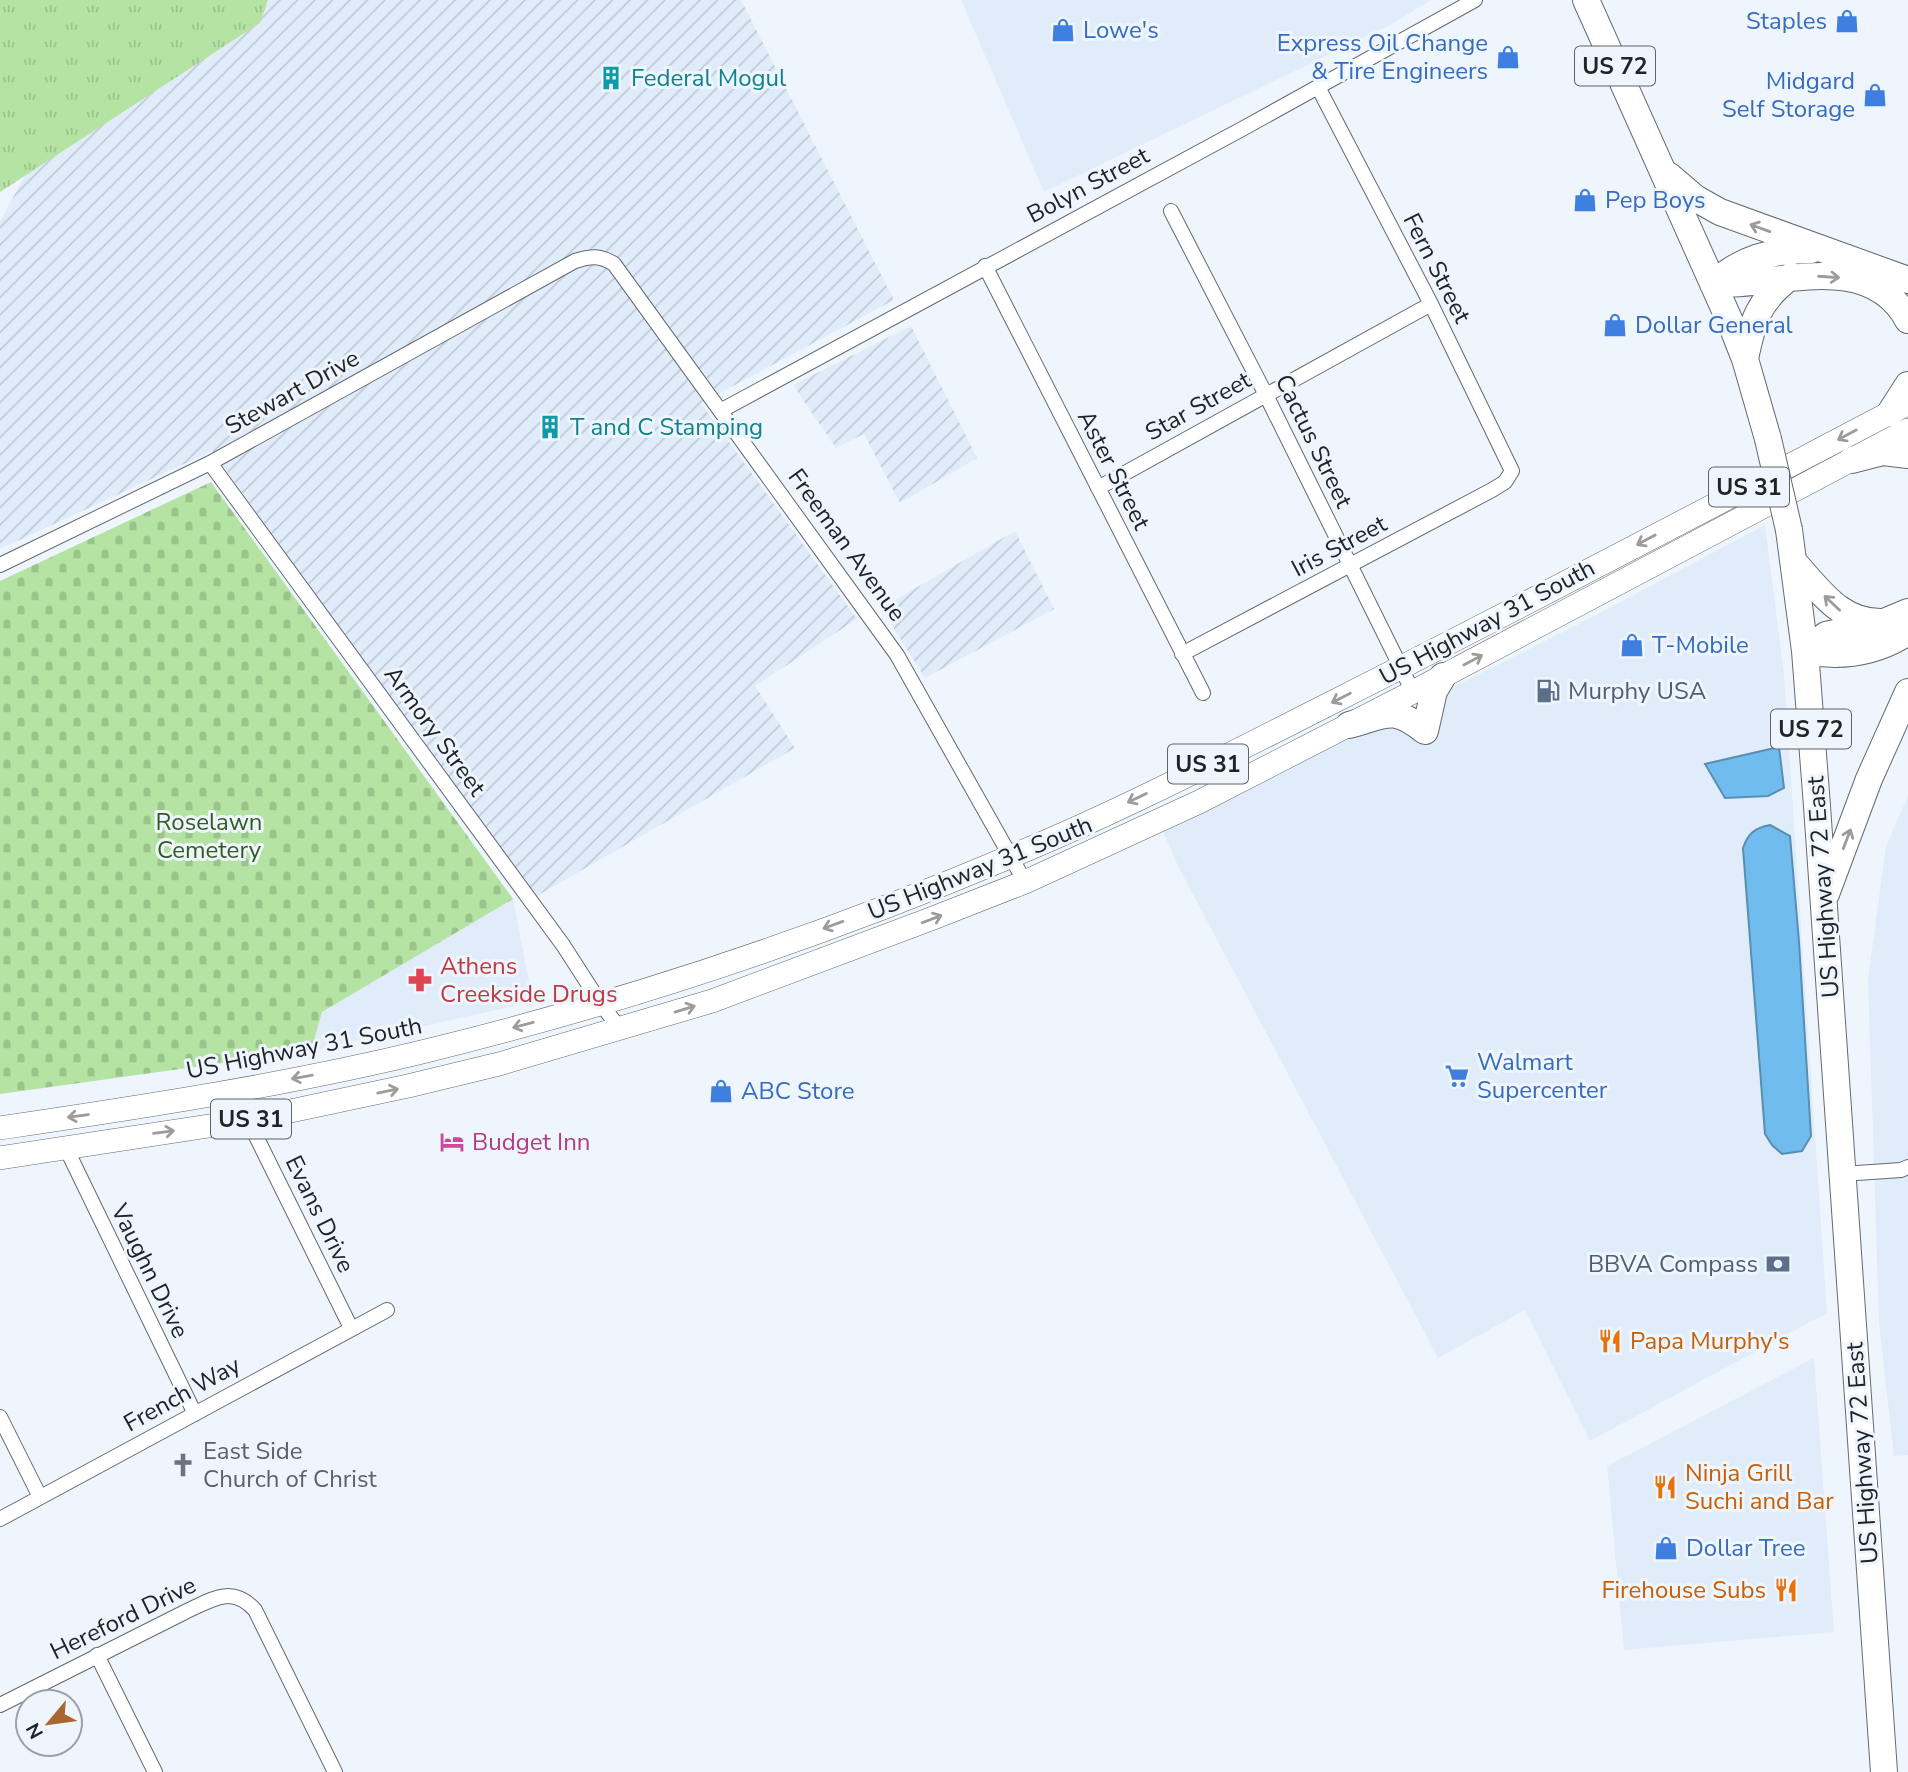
<svg xmlns="http://www.w3.org/2000/svg" width="1908" height="1772" font-family="'Nunito Sans',sans-serif">
<defs>
<pattern id="industrial-furrows" width="10" height="10" patternUnits="userSpaceOnUse" patternTransform="scale(1.75)"><rect width="10" height="10" fill="#e1ecfb"/><path d="M-1 1l2-2M0 10L10 0M9 11l2-2" fill="none" stroke="#c1cad7"/></pattern>
<pattern id="cemetery-stones" width="16" height="16" patternUnits="userSpaceOnUse" patternTransform="scale(1.75)"><rect width="16" height="16" fill="#b5e3a3"/><path d="M2 7V4a2 2 0 0 1 4 0v3zM10 15v-3a2 2 0 0 1 4 0v3z" fill="#9bc38c"/></pattern>
<pattern id="park-tufts" width="24" height="20" patternUnits="userSpaceOnUse" patternTransform="scale(1.75)"><rect width="24" height="20" fill="#b5e3a3"/><path d="M3 7l-1-3M5 7V3M7 7l1-3M15 17l-1-3M17 17v-4M19 17l1-3" fill="none" stroke="#9bc38c"/></pattern>
</defs>
<rect width="100%" height="100%" fill="#eff5fd"/>
<path fill="#e1ecfb" d="M961,0H1431L1390,25L1044,192Z
M1765,525L1784,674L1827,1313L1590,1441L1525,1310L1438,1358L1178,866L1163,832L1575,626Z
M1908,796V1455L1894,1456L1879,1323L1868,979L1886,846Z
M513,899L533,1002L311,1051L322,1012Z
M1814,1358L1834,1632L1624,1650L1607,1466Z"/>
<path fill="url(#industrial-furrows)" d="M269,0H741L894,300L701,403L857,619L755,686L795,748L535,897L212,451L0,549V222L26,173L259,23Z
M911,326L977,458L900,503L864,434L836,448L793,385Z
M1015,531L1054,609L925,678L881,608Z"/>
<path fill="url(#cemetery-stones)" d="M211,482L513,899L322,1012L311,1051L0,1094V581Z"/>
<path fill="url(#park-tufts)" d="M0,0H268L260,23L0,192Z"/>
<path fill="#71bcef" stroke="#598eb3" stroke-width="2" d="M1779,747L1784,788L1768,796L1725,798L1705,764Z
M1770,825L1790,836L1799,942L1811,1136L1802,1151L1782,1154L1772,1145L1765,1134L1743,848C1748,833 1755,828 1770,825Z"/>
<g fill="none" stroke-linecap="round" stroke-linejoin="round">
<g stroke="#646970" stroke-width="16">
<path id="street" d="M1171,211L1266,395L1413,692
M985,266L1203,693
M722,410L1242,129L1475,0
M210,463L563,945L601,1004L620,1029
M1098,488L1431,304
M0,565L210,463L575,261C591,256 600,255 614,264L897,655L1025,882
M1182,654L1492,490L1505,482L1512,471L1431,304L1318,87
M248,1120L351,1328
M66,1148L195,1414
M1842,1174L1901,1170L1908,1167
M0,1417L40,1497
M0,1519L387,1310
M97,1655L155,1772
M0,1705L187,1611C213,1599 232,1585 255,1610L335,1772"/>
</g>
<g stroke="#646970" stroke-width="24">
<path id="primary" d="M0,1128C142,1107 286,1085 426,1051C626,1002 823,936 1012,856C1123,810 1230,754 1337,700C1527,604 1716,504 1905,405
M0,1158L248,1120L408,1086L499,1064L712,1001L928,920L1025,882L1199,802L1413,692L1908,430"/>
</g>
<g stroke="#646970" stroke-width="28">
<path id="highway" d="M1586,0L1732,326L1745,359L1768,439
M1668,175L1695,198L1720,212L1908,280
M1713,284C1775,287 1869,248 1908,320
M1713,284C1742,258 1771,250 1811,250
M1745,359C1753,320 1758,301 1791,276
M1890,413L1908,385
M1852,460L1883,452L1908,455
M1789,530L1805,651L1817,806L1884,1772
M1793,561C1820,591 1841,624 1884,622
M1805,651L1826,635L1884,622L1908,612
M1805,651C1842,658 1876,653 1908,632
M1349,725C1387,715 1392,705 1425,731L1434,691L1443,676
M1826,894L1869,779L1908,692"/>
</g>
<use href="#street" stroke="#fff" stroke-width="14"/>
<use href="#primary" stroke="#fff" stroke-width="23"/>
<use href="#highway" stroke="#fff" stroke-width="26"/>
<g stroke="#646970" stroke-width="28" stroke-linecap="butt">
<path id="highway-bridge" d="M1768,439L1789,530"/>
</g>
<use href="#highway-bridge" stroke="#fff" stroke-width="26"/>
</g>
<defs><path id="oneway-shaft" d="M-6 0H5M1.5-3L5.5 0L1.5 3" fill="none" stroke-width="1.6" stroke-linecap="round" stroke-linejoin="round" transform="scale(1.75)"/></defs>
<g stroke="#9b9c9e">
<use href="#oneway-shaft" transform="translate(1760 228) rotate(-160)"/>
<use href="#oneway-shaft" transform="translate(1829 277) rotate(4)"/>
<use href="#oneway-shaft" transform="translate(1847 435) rotate(152)"/>
<use href="#oneway-shaft" transform="translate(1646 540) rotate(152)"/>
<use href="#oneway-shaft" transform="translate(1832 603) rotate(-137)"/>
<use href="#oneway-shaft" transform="translate(1473 660) rotate(-28)"/>
<use href="#oneway-shaft" transform="translate(1341 698) rotate(153)"/>
<use href="#oneway-shaft" transform="translate(1137 798) rotate(154)"/>
<use href="#oneway-shaft" transform="translate(1847 839) rotate(-69)"/>
<use href="#oneway-shaft" transform="translate(932 919) rotate(-21)"/>
<use href="#oneway-shaft" transform="translate(833 925) rotate(160)"/>
<use href="#oneway-shaft" transform="translate(685 1009) rotate(-17)"/>
<use href="#oneway-shaft" transform="translate(523 1025) rotate(165)"/>
<use href="#oneway-shaft" transform="translate(302 1077) rotate(170)"/>
<use href="#oneway-shaft" transform="translate(388 1091) rotate(-12)"/>
<use href="#oneway-shaft" transform="translate(78 1116) rotate(172)"/>
<use href="#oneway-shaft" transform="translate(164 1132) rotate(-8)"/>
</g>
<defs>
<g id="shop-bare" transform="scale(1.89)"><path d="M-5-2.5h2.3a2.7 3.5 0 0 1 5.4 0H5L5.5 6h-11ZM-1.5-2.5h3a1.5 2.3 0 0 0-3 0Z" fill="#3f7fe0" stroke="#eff5fd" stroke-width="2.5" paint-order="stroke"/></g>
<g id="building-bare" transform="scale(1.89)"><path d="M-4-6H4V6H1V3H-1V6H-4ZM-2.5-4.3h1.7v1.8h-1.7ZM.8-4.3h1.7v1.8H.8ZM-2.5-1h1.7V.8h-1.7ZM.8-1h1.7V.8H.8Z" fill="#0f9aa8" stroke="#eff5fd" stroke-width="2.5" paint-order="stroke"/></g>
<g id="fuel-bare" transform="scale(1.89)"><path d="M-5.5-6h7V0h2V4h1.3V-2.5L3-4.5l.8-.8L6-3V5H2.5V1h-1V6h-7ZM-4.2-4.7v3.2H.2V-4.7Z" fill="#5c6f8a" stroke="#eff5fd" stroke-width="2.5" paint-order="stroke"/></g>
<g id="pharmacy-bare" transform="scale(1.89)"><path d="M-2-6h4v4h4v4h-4v4h-4v-4h-4v-4h4Z" fill="#e0444e" stroke="#eff5fd" stroke-width="2.5" paint-order="stroke"/></g>
<g id="supermarket-bare" transform="scale(1.89)"><path d="M-6-5.5h2.5l.6 2H6L4.5 2H-2.5L-4.4-4H-6ZM-1.5 3.2a1.3 1.3 0 1 0 .1 0ZM3 3.2a1.3 1.3 0 1 0 .1 0Z" fill="#3f7fe0" stroke="#eff5fd" stroke-width="2.5" paint-order="stroke"/></g>
<g id="hotel-bare" transform="scale(1.89)"><path d="M-6-4.5h1.5V1H6V5H4.5V3h-9V5H-6ZM-4 0a1.8 1.8 0 1 1 3.6 0ZM.5 0V-2.5h3Q6-2.5 6 0Z" fill="#d1479c" stroke="#eff5fd" stroke-width="2.5" paint-order="stroke"/></g>
<g id="bank-bare" transform="scale(1.89)"><path d="M-6-4H6V4H-6ZM0-2.3a2.3 2.3 0 1 0 0 4.6a2.3 2.3 0 1 0 0-4.6Z" fill="#5c6f8a" stroke="#eff5fd" stroke-width="2.5" paint-order="stroke"/></g>
<g id="restaurant-bare" transform="scale(1.89)"><path d="M-5-6h1v4h1v-4h1v4h1v-4h1v5L-1.5 .5V6h-2V.5L-5-1ZM5-6V6H3V1.5H1.5Q1.5-4 5-6Z" fill="#e8710a" stroke="#eff5fd" stroke-width="2.5" paint-order="stroke"/></g>
<g id="church-bare" transform="scale(1.89)"><path d="M-1.2-6h2.4v3.5h3.3v2.4h-3.3V6h-2.4V-.1h-3.3v-2.4h3.3Z" fill="#6b7280" stroke="#eff5fd" stroke-width="2.5" paint-order="stroke"/></g>
</defs>
<g fill-rule="evenodd">
<use href="#shop-bare" x="1847" y="21"/>
<use href="#shop-bare" x="1063" y="30"/>
<use href="#shop-bare" x="1508" y="57"/>
<use href="#building-bare" x="611" y="78"/>
<use href="#shop-bare" x="1875" y="95"/>
<use href="#shop-bare" x="1585" y="200"/>
<use href="#shop-bare" x="1615" y="325"/>
<use href="#building-bare" x="550" y="427"/>
<use href="#shop-bare" x="1632" y="645"/>
<use href="#fuel-bare" x="1548" y="691"/>
<use href="#pharmacy-bare" x="420" y="980"/>
<use href="#supermarket-bare" x="1457" y="1076"/>
<use href="#shop-bare" x="721" y="1091"/>
<use href="#hotel-bare" x="452" y="1142"/>
<use href="#bank-bare" x="1778" y="1264"/>
<use href="#restaurant-bare" x="1610" y="1341"/>
<use href="#church-bare" x="183" y="1465"/>
<use href="#restaurant-bare" x="1665" y="1487"/>
<use href="#shop-bare" x="1666" y="1548"/>
<use href="#restaurant-bare" x="1786" y="1590"/>
</g>
<g text-anchor="middle" dominant-baseline="central" stroke-width="6" stroke-linejoin="round" paint-order="stroke">
<g fill="#eff5fd" stroke="#5f6367" stroke-width="2">
<rect x="1575" y="46.5" width="80" height="39" rx="5"/>
<rect x="1709" y="467.5" width="80" height="39" rx="5"/>
<rect x="1771" y="709.5" width="80" height="39" rx="5"/>
<rect x="1168" y="744.5" width="80" height="39" rx="5"/>
<rect x="211" y="1099.5" width="80" height="39" rx="5"/>
</g>
<g font-size="23" font-weight="bold" fill="#212427">
<text x="1615" y="66">US 72</text>
<text x="1749" y="487">US 31</text>
<text x="1811" y="729">US 72</text>
<text x="1208" y="764">US 31</text>
<text x="251" y="1119">US 31</text>
</g>
<g font-size="24" fill="#366cbe" stroke="#eff5fd" text-anchor="start">
<text x="1827" y="21" text-anchor="end">Staples</text>
<text x="1083" y="30">Lowe's</text>
<text x="1488" y="43" text-anchor="end">Express Oil Change<tspan x="1488" dy="28">&amp; Tire Engineers</tspan></text>
<text x="1855" y="81" text-anchor="end">Midgard<tspan x="1855" dy="28">Self Storage</tspan></text>
<text x="1605" y="200">Pep Boys</text>
<text x="1635" y="325">Dollar General</text>
<text x="1652" y="645">T-Mobile</text>
<text x="1477" y="1062">Walmart<tspan x="1477" dy="28">Supercenter</tspan></text>
<text x="741" y="1091">ABC Store</text>
<text x="1686" y="1548">Dollar Tree</text>
</g>
<g font-size="24" fill="#0d838f" stroke="#eff5fd" text-anchor="start">
<text x="631" y="78">Federal Mogul</text>
<text x="570" y="427">T and C Stamping</text>
</g>
<g font-size="24" fill="#212427" stroke="#eff5fd">
<text transform="translate(1088 185) rotate(-28)">Bolyn Street</text>
<text transform="translate(1437 268) rotate(63)">Fern Street</text>
<text transform="translate(292 392) rotate(-29)">Stewart Drive</text>
<text transform="translate(1198 406) rotate(-29)">Star Street</text>
<text transform="translate(1314 441) rotate(64)">Cactus Street</text>
<text transform="translate(1114 470) rotate(63)">Aster Street</text>
<text transform="translate(847 545) rotate(54)">Freeman Avenue</text>
<text transform="translate(1339 546) rotate(-28)">Iris Street</text>
<text transform="translate(1487 622) rotate(-28)">US Highway 31 South</text>
<text transform="translate(435 731) rotate(54)">Armory Street</text>
<text transform="translate(980 868) rotate(-22)">US Highway 31 South</text>
<text transform="translate(1823 887) rotate(-94)">US Highway 72 East</text>
<text transform="translate(304 1048) rotate(-11)">US Highway 31 South</text>
<text transform="translate(320 1214) rotate(64)">Evans Drive</text>
<text transform="translate(150 1271) rotate(64)">Vaughn Drive</text>
<text transform="translate(182 1394) rotate(-29)">French Way</text>
<text transform="translate(1862 1453) rotate(-94)">US Highway 72 East</text>
<text transform="translate(123 1618) rotate(-26)">Hereford Drive</text>
</g>
<g font-size="24" fill="#4e5e75" stroke="#eff5fd" text-anchor="start">
<text x="1568" y="691">Murphy USA</text>
<text x="1758" y="1264" text-anchor="end">BBVA Compass</text>
</g>
<g font-size="24" fill="#325e1d" stroke="#eff5fd">
<text x="209" y="822">Roselawn<tspan x="209" dy="28">Cemetery</tspan></text>
</g>
<g font-size="24" fill="#be3a42" stroke="#eff5fd" text-anchor="start">
<text x="440" y="966">Athens<tspan x="440" dy="28">Creekside Drugs</tspan></text>
</g>
<g font-size="24" fill="#b23c85" stroke="#eff5fd" text-anchor="start">
<text x="472" y="1142">Budget Inn</text>
</g>
<g font-size="24" fill="#c56008" stroke="#eff5fd" text-anchor="start">
<text x="1630" y="1341">Papa Murphy's</text>
<text x="1685" y="1473">Ninja Grill<tspan x="1685" dy="28">Suchi and Bar</tspan></text>
<text x="1766" y="1590" text-anchor="end">Firehouse Subs</text>
</g>
<g font-size="24" fill="#5b616d" stroke="#eff5fd" text-anchor="start">
<text x="203" y="1451">East Side<tspan x="203" dy="28">Church of Christ</tspan></text>
</g>
</g>
<g transform="translate(49 1723) rotate(241)"><circle r="33" fill="#eff5fd" stroke="#9da1a7" stroke-width="2"/>
<path d="M0-5L12 26L0 18L-12 26Z" fill="#a86731"/>
<text y="-10" font-size="19" font-weight="bold" text-anchor="middle" fill="#212427">N</text>
</g>
</svg>
